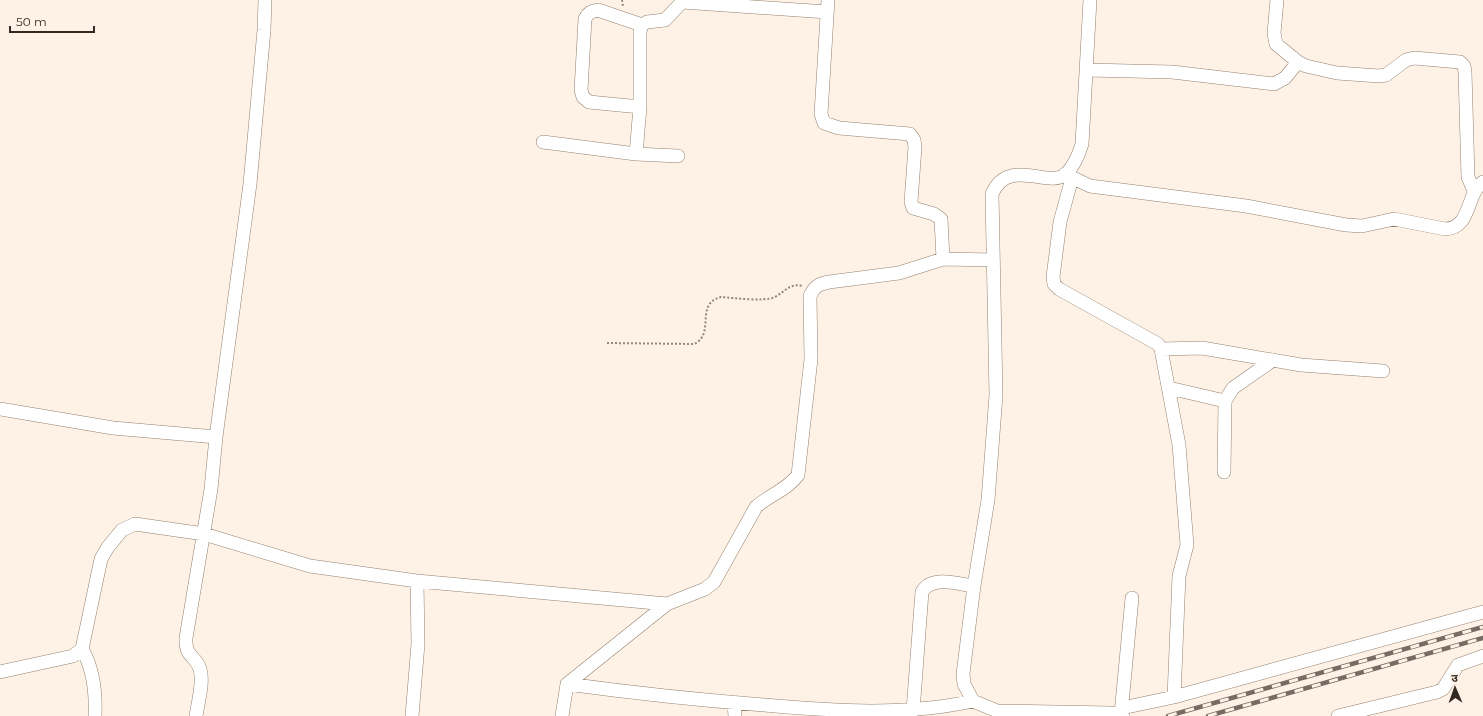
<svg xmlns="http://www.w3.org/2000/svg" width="1483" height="716" font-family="Montserrat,'Noto Sans Devanagari',sans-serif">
<rect width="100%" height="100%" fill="#fef2e6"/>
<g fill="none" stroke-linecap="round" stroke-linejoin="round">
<g stroke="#93816f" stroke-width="14">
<path id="minor" d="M828,0L821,114L824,123L839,128L910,134L914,140L915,147L911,202L913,208L934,214L941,219L943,259
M1090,0L1082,144C1079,154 1074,166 1066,174C1049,189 1008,156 992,194L996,395L988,500L974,586L963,674L964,684L973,701L997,711L1110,713L1121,714L1123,716
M1277,0L1274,33L1276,44L1298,62L1306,66L1337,73L1379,76L1386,75L1406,60L1414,58L1460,62L1464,66L1465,72L1468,177L1474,191
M1088,70L1172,72L1274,84L1285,78L1298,62
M640,107L589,102L583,97L581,90L585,19C588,13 591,11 598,10L642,25
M543,142L636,154L678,156
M636,154L640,107V31L642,25L647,22L665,20L682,2L827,12
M1065,174L1090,186L1246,206L1346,225L1362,226L1394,219L1445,229C1472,228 1465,195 1483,182
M1072,178L1060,222L1053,277L1054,284L1059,289L1158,344L1161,349L1179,445L1187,545L1179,576L1174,697
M1161,349L1202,348L1301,365L1383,371
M1169,388L1225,401
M0,409L113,428L216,437
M1224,472L1225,401L1233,388L1273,360
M667,604L705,589L714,582L756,507C769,495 787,490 798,475L811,359L810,296C814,287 818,284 829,282L899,273L943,259L993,260
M82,649C93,668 96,694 95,716
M0,672L73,656L82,649L101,559L108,547L122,530L135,524L204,534L310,566L417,581
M734,703L735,716
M1122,708L1174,697L1483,612
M913,711L922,592C931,575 957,584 974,586
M1121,714L1132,598
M196,716C198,702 204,682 200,669C195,654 185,658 186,638L211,489L216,437L250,184L264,30L265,0
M412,716L418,644L417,581L667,604L567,684C633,693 698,700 764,705C833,711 905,716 973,701
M562,716L567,684
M1338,716L1437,692L1443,689L1458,665L1483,656"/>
</g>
<path stroke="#90877d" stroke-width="2" stroke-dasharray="2 2" stroke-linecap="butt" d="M622,0L623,7
M607,343L694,344C716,334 694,304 721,297C734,298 764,302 775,297C786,291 789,283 803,286"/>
<use href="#minor" stroke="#fff" stroke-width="13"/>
<g stroke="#756c63" stroke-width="4.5">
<path id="rail" d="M1168,716L1483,627
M1208,716L1483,638"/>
</g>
<use href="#rail" stroke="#fef2e6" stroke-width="3" stroke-dasharray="9" stroke-linecap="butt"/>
</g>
<g transform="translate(1455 688) rotate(358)" stroke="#fef2e6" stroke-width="3" paint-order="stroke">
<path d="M0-3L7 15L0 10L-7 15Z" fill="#312a22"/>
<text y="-6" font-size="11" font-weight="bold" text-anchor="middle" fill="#312a22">उ</text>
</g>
<path d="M10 26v6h84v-6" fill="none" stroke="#312a22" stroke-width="2"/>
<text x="16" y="26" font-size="12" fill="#312a22" stroke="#fef2e6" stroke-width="3" paint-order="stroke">50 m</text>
</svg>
